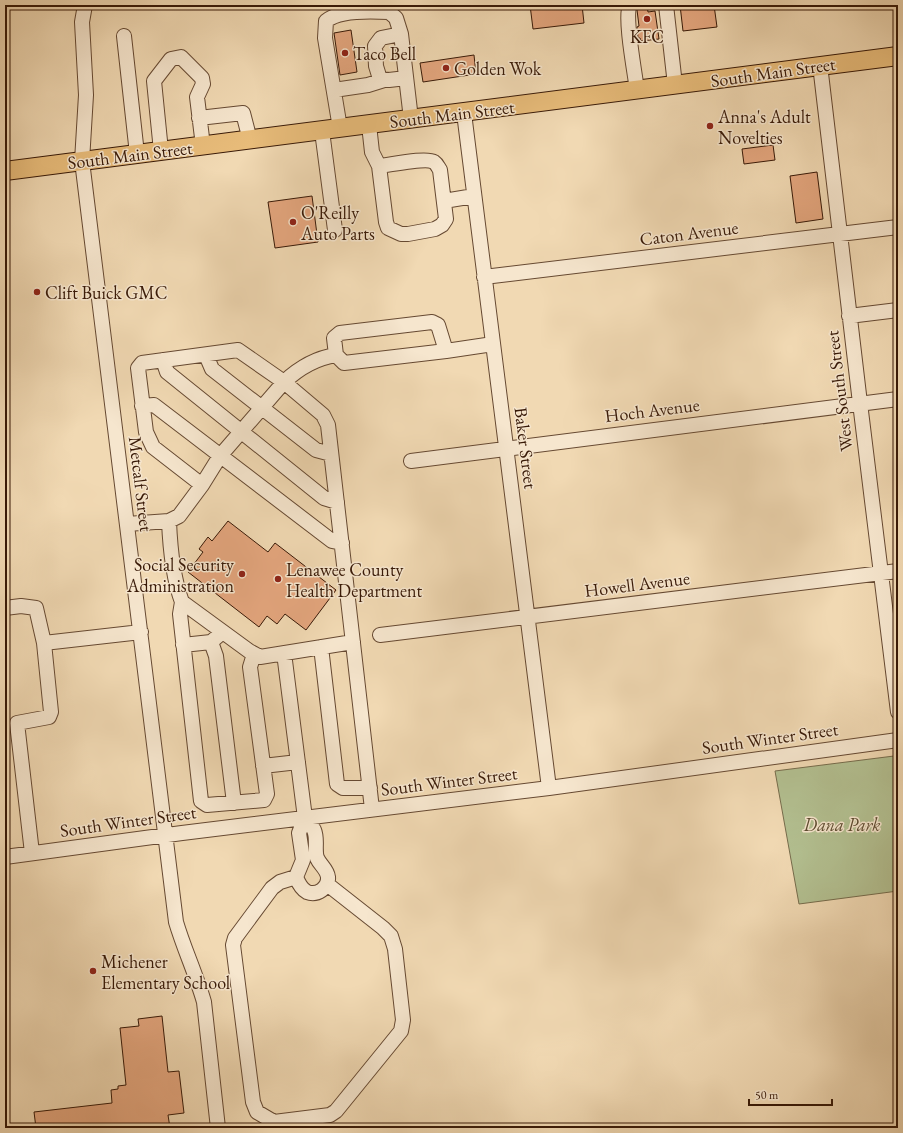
<svg xmlns="http://www.w3.org/2000/svg" width="903" height="1133" font-family="'EB Garamond',serif">
<rect width="100%" height="100%" fill="#f1d9b3"/>
<filter id="stains"><feTurbulence type="fractalNoise" baseFrequency=".005" numOctaves="4"/><feColorMatrix values="0 0 0 0 .2 0 0 0 0 .09 0 0 0 0 .02 0 0 0 .5 -.17"/></filter>
<radialGradient id="worn" r=".72"><stop offset=".6" stop-color="#630" stop-opacity="0"/><stop offset="1" stop-color="#630" stop-opacity=".3"/></radialGradient>
<path fill="#b3c091" stroke="#766c4c" d="M894,756L898,787V891L799,904L775,771Z"/>
<path fill="#e4a67e" stroke="#381907" d="M530,5H582L584,23L533,29Z
M638,5H647L648,12L655,11L659,39L641,41L640,38H638L637,27L639,26L637,10Z
M680,5H714L717,27L683,31Z
M351,30L357,72L340,75L334,33Z
M474,55L476,74L423,82L420,63Z
M773,145L775,160L744,164L742,149Z
M817,172L823,219L796,223L790,176Z
M312,196L318,242L275,248L268,202Z
M228,521L268,552L275,543L336,590L306,630L285,614L277,624L267,616L259,627L188,572L203,552L199,549L208,537L212,541Z
M162,1016L168,1072L179,1071L184,1113L168,1115L170,1128H36L34,1112L112,1103L111,1090L118,1089V1086L126,1085L120,1028L139,1026L138,1019Z"/>
<g fill="none" stroke-linecap="round" stroke-linejoin="round">
<g stroke="#664932" stroke-width="16">
<path id="minor" d="M85,5L82,22L86,95L82,161L176,922C184,949 196,974 204,1002L218,1128
M630,5C624,16 635,74 637,90
M666,5L675,85
M401,34L381,38L375,46L376,66L380,79L389,80L406,78
M124,36L137,154
M820,65L860,403L898,712
M334,90L368,85L384,80
M464,113L549,788
M199,118L243,113L250,140
M369,125L372,152L379,166L386,222L388,228L401,234H408L435,229L442,225L446,219L440,170C438,167 437,164 434,162C426,157 390,165 379,166
M340,128L325,38L326,21C339,10 372,11 389,12L396,18L401,34L411,119
M322,131L335,230
M161,151L154,81L171,59L181,57L202,78L203,84L197,97L203,146
M444,201L474,196
M484,277L898,227
M849,316L898,310
M206,355L212,369L316,450L331,454
M336,355L334,338L340,333L432,322L438,325L446,351
M163,360L167,372L324,498L337,502
M142,406L154,405L332,541L342,543
M411,461L898,399
M202,485L153,447L146,432L138,368L142,363L238,350L284,382L323,415L328,425L372,809
M169,521C170,546 173,578 182,602L249,651L260,657L353,642
M127,524L169,521L179,516L202,485L220,456L284,382C299,368 316,358 336,355L344,363L446,351L493,344
M182,602L180,614L201,801L207,805L264,800L267,794L250,667L254,654
M5,608L21,606L36,608L44,643
M380,635L898,571
M211,642L216,656L234,803
M183,645L211,642L218,636
M321,647L337,784L343,788H370
M284,653L305,818C308,822 312,826 314,830C318,839 314,850 317,858C320,865 327,869 328,877C329,888 317,896 307,892C301,889 298,882 296,877L303,860L299,833L305,818
M263,766L298,762
M32,853L17,723L49,717L51,712L44,643L141,632
M5,857L182,833L549,788L898,740
M296,877L280,882L272,888L235,938L233,945L253,1102L257,1112L274,1122L330,1115L336,1111L401,1031L403,1020L395,949L391,936L383,928L327,884"/>
</g>
<g stroke="#381907" stroke-width="20">
<path id="major" d="M5,171L898,56"/>
</g>
<use href="#minor" stroke="#f6e6ce" stroke-width="14"/>
<use href="#major" stroke="#e8bc7a" stroke-width="18"/>
</g>
<g fill="#8f2418" stroke="#f6e6ce" stroke-width="1.5">
<circle cx="647" cy="19" r="4"/>
<circle cx="345" cy="53" r="4"/>
<circle cx="446" cy="68" r="4"/>
<circle cx="710" cy="126" r="4"/>
<circle cx="293" cy="222" r="4"/>
<circle cx="37" cy="292" r="4"/>
<circle cx="242" cy="574" r="4"/>
<circle cx="278" cy="579" r="4"/>
<circle cx="93" cy="971" r="4"/>
</g>
<g text-anchor="middle" dominant-baseline="central" stroke-width="3" stroke-linejoin="round" paint-order="stroke">
<g font-size="18" fill="#381907" stroke="#f6e6ce" text-anchor="start">
<text x="647" y="36" text-anchor="middle">KFC</text>
<text x="353" y="53">Taco Bell</text>
<text x="454" y="68">Golden Wok</text>
<text x="718" y="116">Anna's Adult<tspan x="718" dy="21">Novelties</tspan></text>
<text x="301" y="212">O'Reilly<tspan x="301" dy="21">Auto Parts</tspan></text>
<text x="45" y="292">Clift Buick GMC</text>
<text x="234" y="564" text-anchor="end">Social Security<tspan x="234" dy="21">Administration</tspan></text>
<text x="286" y="569">Lenawee County<tspan x="286" dy="21">Health Department</tspan></text>
<text x="101" y="961">Michener<tspan x="101" dy="21">Elementary School</tspan></text>
</g>
<g font-size="18" fill="#381907" stroke="#f6e6ce">
<text transform="translate(773 72) rotate(-8)">South Main Street</text>
<text transform="translate(452 114) rotate(-7)">South Main Street</text>
<text transform="translate(130 155) rotate(-7)">South Main Street</text>
<text transform="translate(689 233) rotate(-7)">Caton Avenue</text>
<text transform="translate(839 391) rotate(-97)">West South Street</text>
<text transform="translate(652 410) rotate(-7)">Hoch Avenue</text>
<text transform="translate(526 448) rotate(83)">Baker Street</text>
<text transform="translate(141 484) rotate(83)">Metcalf Street</text>
<text transform="translate(637 584) rotate(-7)">Howell Avenue</text>
<text transform="translate(770 738) rotate(-8)">South Winter Street</text>
<text transform="translate(449 781) rotate(-7)">South Winter Street</text>
<text transform="translate(128 821) rotate(-8)">South Winter Street</text>
</g>
<g font-size="18" font-style="italic" fill="#5d4b30" stroke="#f6e6ce">
<text x="842" y="824">Dana Park</text>
</g>
</g>
<rect width="903" height="1133" fill="none" stroke="#f1d9b3" stroke-width="20"/>
<rect x="6" y="6" width="891" height="1121" fill="none" stroke="#381907" stroke-width="2"/>
<rect x="10" y="10" width="883" height="1113" fill="none" stroke="#381907"/>
<path d="M749 1099v6h83v-6" fill="none" stroke="#381907" stroke-width="2"/>
<text x="755" y="1099" font-size="12" fill="#381907" stroke="#f6e6ce" stroke-width="3" paint-order="stroke">50 m</text>
<rect width="100%" height="100%" filter="url(#stains)"/>
<rect width="100%" height="100%" fill="url(#worn)"/>
</svg>
